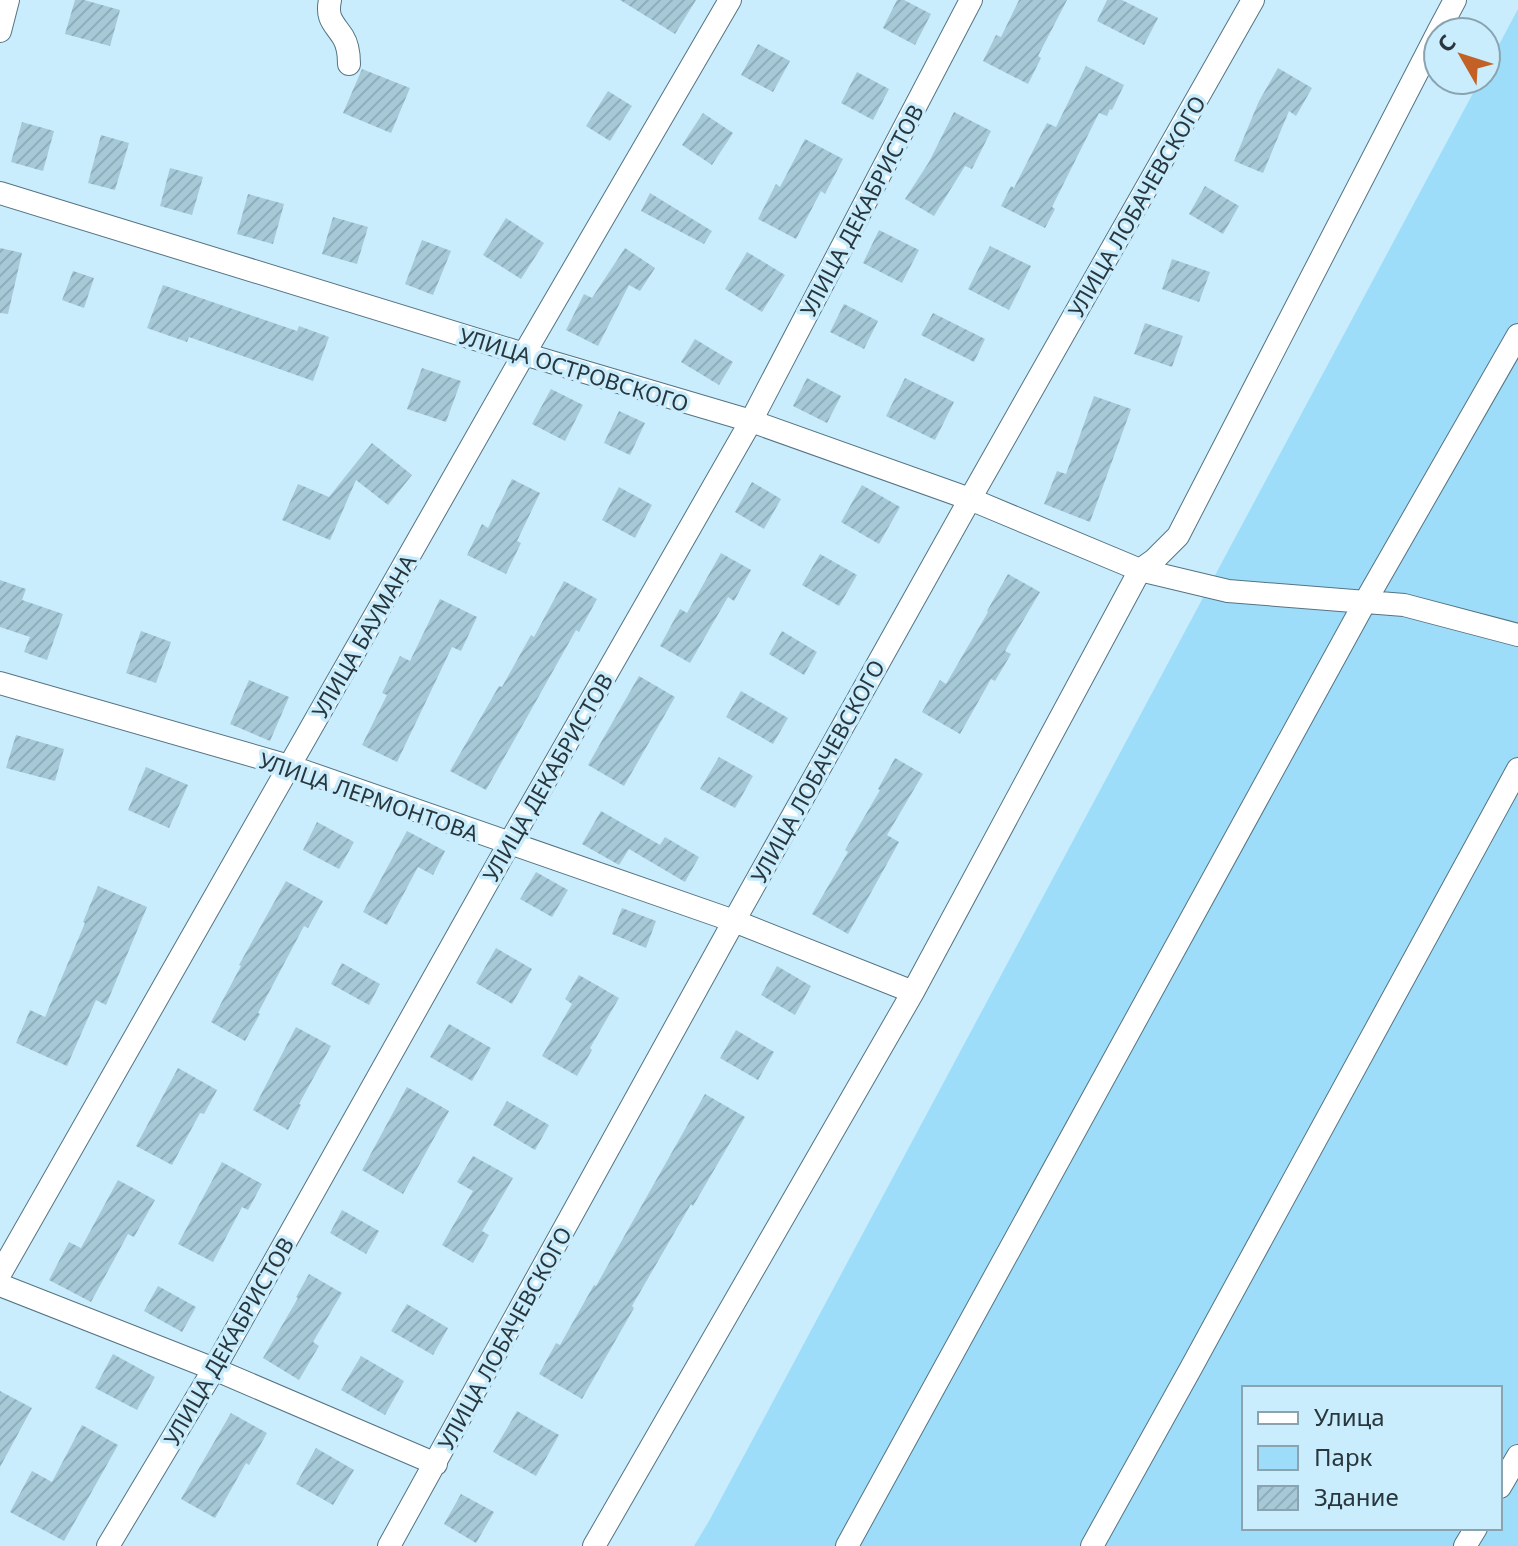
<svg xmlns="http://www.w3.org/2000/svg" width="1518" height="1546" font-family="'Noto Sans',sans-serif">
<defs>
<pattern id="building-hatch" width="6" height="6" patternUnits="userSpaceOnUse" patternTransform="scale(2)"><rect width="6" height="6" fill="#a6c9d8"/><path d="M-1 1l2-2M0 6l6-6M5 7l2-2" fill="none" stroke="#8fadba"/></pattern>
</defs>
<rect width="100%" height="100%" fill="#c9edfd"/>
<path fill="#9eddf9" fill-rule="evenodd" d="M1518,9V1546H694L709,1521L1480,80H1486V69ZM1244,1388H1500V1528H1244Z"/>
<path fill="url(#building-hatch)" d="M75,0H84L120,10L110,46L65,34Z
M620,0H696L675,34Z
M897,0H904L931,14L915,45L883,28Z
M1019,0H1067L1038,56L1041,58L1028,84L983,61L996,35L1001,37Z
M1107,0H1122L1158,18L1144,45L1097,21Z
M758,44L790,61L773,92L741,75Z
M1086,66L1124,85L1112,110L1110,109L1107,116L1099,113L1052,207L1055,209L1045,228L1001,206L1011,186L1014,188L1047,123L1056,127Z
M1278,68L1312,88L1296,116L1289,111L1263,173L1234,161L1259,101Z
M362,69L410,88L391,133L343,113Z
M857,72L889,89L873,120L841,103Z
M608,91L632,106L610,141L586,126Z
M954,112L991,131L972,169L965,166L934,216L905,199L929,162Z
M703,113L733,133L712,165L682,145Z
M22,122L54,131L43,171L11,162Z
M101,135L129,143L115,190L88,183Z
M805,139L843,159L825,194L821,191L796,239L758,219L776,184L780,187Z
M170,168L203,177L192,215L160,206Z
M1205,186L1239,206L1223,234L1189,214Z
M650,193L712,231L704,244L641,211Z
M248,194L284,204L273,244L237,234Z
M333,217L368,227L357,264L322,254Z
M506,218L544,243L521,279L483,255Z
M879,230L919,250L902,283L863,263Z
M422,240L451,251L433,295L405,284Z
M990,246L1031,266L1009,310L968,289Z
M0,248L22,253L8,314L0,313Z
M625,248L655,268L640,291L629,285L598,346L566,330L584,294L592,298Z
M747,252L785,275L762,312L725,289Z
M1172,259L1210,272L1199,302L1162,289Z
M73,271L94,278L84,308L62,300Z
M163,285L297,331L299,326L329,337L313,381L189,337L187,342L147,328Z
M844,304L878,321L864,349L830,332Z
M933,313L985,339L974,362L921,335Z
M1145,323L1183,336L1172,367L1134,354Z
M695,339L733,362L719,385L681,362Z
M422,368L461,381L446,422L407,409Z
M807,378L841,396L827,423L793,406Z
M905,378L954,402L935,440L886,416Z
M551,389L583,405L565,441L532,424Z
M1094,396L1131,409L1090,522L1044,504L1057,471L1066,474Z
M619,411L645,423L630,455L604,443Z
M372,443L412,475L388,505L356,480L330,540L282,520L298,484L329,497Z
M512,479L540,493L517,541L521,543L506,574L467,555L482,524L488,528Z
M752,482L781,499L764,529L735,512Z
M862,485L900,507L879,544L841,522Z
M619,487L652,505L635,538L602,520Z
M721,553L751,570L734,601L728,597L690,663L660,646L680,609L687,613Z
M820,554L857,575L839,606L802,585Z
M1008,574L1040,592L1005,651L1011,654L995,681L991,679L960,734L922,712L940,680L946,684L988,612L987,611Z
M0,580L26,589L22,600L63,614L47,660L24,652L30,637L0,627Z
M564,581L597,599L579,632L576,630L486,790L450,771L499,686L502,687L531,635L534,637Z
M440,599L477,617L461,651L452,647L397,762L362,745L387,695L382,693L400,656L410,661Z
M141,631L171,642L156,683L126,673Z
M782,631L817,652L804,675L769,654Z
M639,676L675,697L624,786L588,765Z
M249,680L289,697L270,741L230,724Z
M741,691L788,718L773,744L726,717Z
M16,735L64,749L55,781L6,768Z
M719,757L753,776L735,808L700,789Z
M895,758L923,774L887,835L899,842L848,934L812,914L848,852L845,850L880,790L878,789Z
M146,767L188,785L169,828L128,810Z
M601,811L660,845L665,837L699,857L685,882L629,849L619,865L582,844Z
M317,822L354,842L339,869L303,850Z
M407,831L445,851L433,875L418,867L387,925L363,912Z
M536,872L568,890L552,917L520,899Z
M286,881L323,901L308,928L304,926L258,1013L260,1014L245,1041L211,1022L241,966L239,965Z
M98,886L147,907L106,1005L96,1000L67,1066L16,1043L30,1010L45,1017L85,923L83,922Z
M622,908L656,921L646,948L612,934Z
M496,948L532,969L512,1004L476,983Z
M342,963L380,984L369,1005L331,984Z
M777,966L811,986L795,1015L761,995Z
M579,975L619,998L590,1048L592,1050L577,1076L542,1056L572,1004L565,999Z
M449,1024L491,1048L472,1081L430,1057Z
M296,1027L331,1046L299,1104L301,1105L288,1130L253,1110Z
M736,1030L774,1052L758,1080L720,1058Z
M178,1068L217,1090L204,1114L200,1113L172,1165L136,1146Z
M407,1087L449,1111L403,1194L362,1170Z
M705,1094L745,1117L693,1206L691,1204L632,1306L634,1308L582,1399L539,1374L556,1343L560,1345L594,1285L596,1286Z
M507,1101L549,1125L535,1150L493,1125Z
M473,1156L513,1178L482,1231L489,1235L473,1263L442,1245L473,1191L457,1182Z
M222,1162L262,1184L248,1210L242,1207L213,1262L178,1244Z
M118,1180L155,1200L134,1237L128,1234L91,1302L49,1280L69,1242L81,1248Z
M342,1210L379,1231L366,1254L330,1233Z
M309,1274L342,1293L313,1342L319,1346L299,1380L263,1358L298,1298L296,1297Z
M158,1286L196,1307L182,1332L144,1311Z
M407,1304L448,1328L433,1355L391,1331Z
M113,1354L155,1377L137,1410L95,1388Z
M361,1356L404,1381L385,1415L341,1390Z
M0,1391L32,1408L0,1467Z
M517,1411L559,1435L536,1476L493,1452Z
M231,1413L267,1433L249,1465L246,1463L215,1518L181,1499Z
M82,1425L118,1445L64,1541L10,1512L32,1471L52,1482Z
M316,1448L354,1470L333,1505L296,1484Z
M461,1494L494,1512L476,1543L444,1524Z"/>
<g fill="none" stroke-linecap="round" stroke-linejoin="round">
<g stroke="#547483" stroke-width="24">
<path id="street" d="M330,0C326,19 334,23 343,37C348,45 349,55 349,64
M0,31L8,0
M1438,32L1455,0
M0,193L524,354L751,421L970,499L1140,570L1228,591L1404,605L1518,635
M0,683L289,766L734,921L913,992
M0,1274L524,354L730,0
M0,1285L214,1369L436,1464
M1500,1487L1518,1456
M108,1546L214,1369L509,844L751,421L971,0
M389,1546L734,921L970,499L1253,0
M594,1546L913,992L1140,570L1154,560L1178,536L1438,32
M847,1546L1365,602L1518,335
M1092,1546L1191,1368L1518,769
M1465,1546L1476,1528"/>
</g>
<use href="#street" stroke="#fff" stroke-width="22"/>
</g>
<g text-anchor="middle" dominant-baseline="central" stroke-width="7" stroke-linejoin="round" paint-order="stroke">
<g font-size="22" fill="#29373d" stroke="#c9edfd">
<text transform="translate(1136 206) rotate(-60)">УЛИЦА ЛОБАЧЕВСКОГО</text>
<text transform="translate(861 210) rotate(-62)">УЛИЦА ДЕКАБРИСТОВ</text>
<text transform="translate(574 369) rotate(17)">УЛИЦА ОСТРОВСКОГО</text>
<text transform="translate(363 636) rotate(-60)">УЛИЦА БАУМАНА</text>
<text transform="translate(817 771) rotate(-61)">УЛИЦА ЛОБАЧЕВСКОГО</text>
<text transform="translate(547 777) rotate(-60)">УЛИЦА ДЕКАБРИСТОВ</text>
<text transform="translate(369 796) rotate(19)">УЛИЦА ЛЕРМОНТОВА</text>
<text transform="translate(504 1338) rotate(-61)">УЛИЦА ЛОБАЧЕВСКОГО</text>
<text transform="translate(228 1341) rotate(-60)">УЛИЦА ДЕКАБРИСТОВ</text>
</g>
</g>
<rect x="1242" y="1386" width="260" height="144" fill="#c9edfd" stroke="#89a4b0" stroke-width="2"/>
<rect x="1258" y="1412" width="40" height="12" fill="#ffffff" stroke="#89a4b0" stroke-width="2"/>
<text x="1314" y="1426" font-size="24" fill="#29373d">Улица</text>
<rect x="1258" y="1446" width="40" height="24" fill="#9eddf9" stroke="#89a4b0" stroke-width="2"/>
<text x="1314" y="1466" font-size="24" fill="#29373d">Парк</text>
<rect x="1258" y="1486" width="40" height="24" fill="url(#building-hatch)" stroke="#89a4b0" stroke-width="2"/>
<text x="1314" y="1506" font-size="24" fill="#29373d">Здание</text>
<g transform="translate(1462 56) rotate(309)"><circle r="38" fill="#c9edfd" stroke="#89a4b0" stroke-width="2"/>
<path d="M0-6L14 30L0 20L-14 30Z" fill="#c36026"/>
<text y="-12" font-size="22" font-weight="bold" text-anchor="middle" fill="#29373d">С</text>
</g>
</svg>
